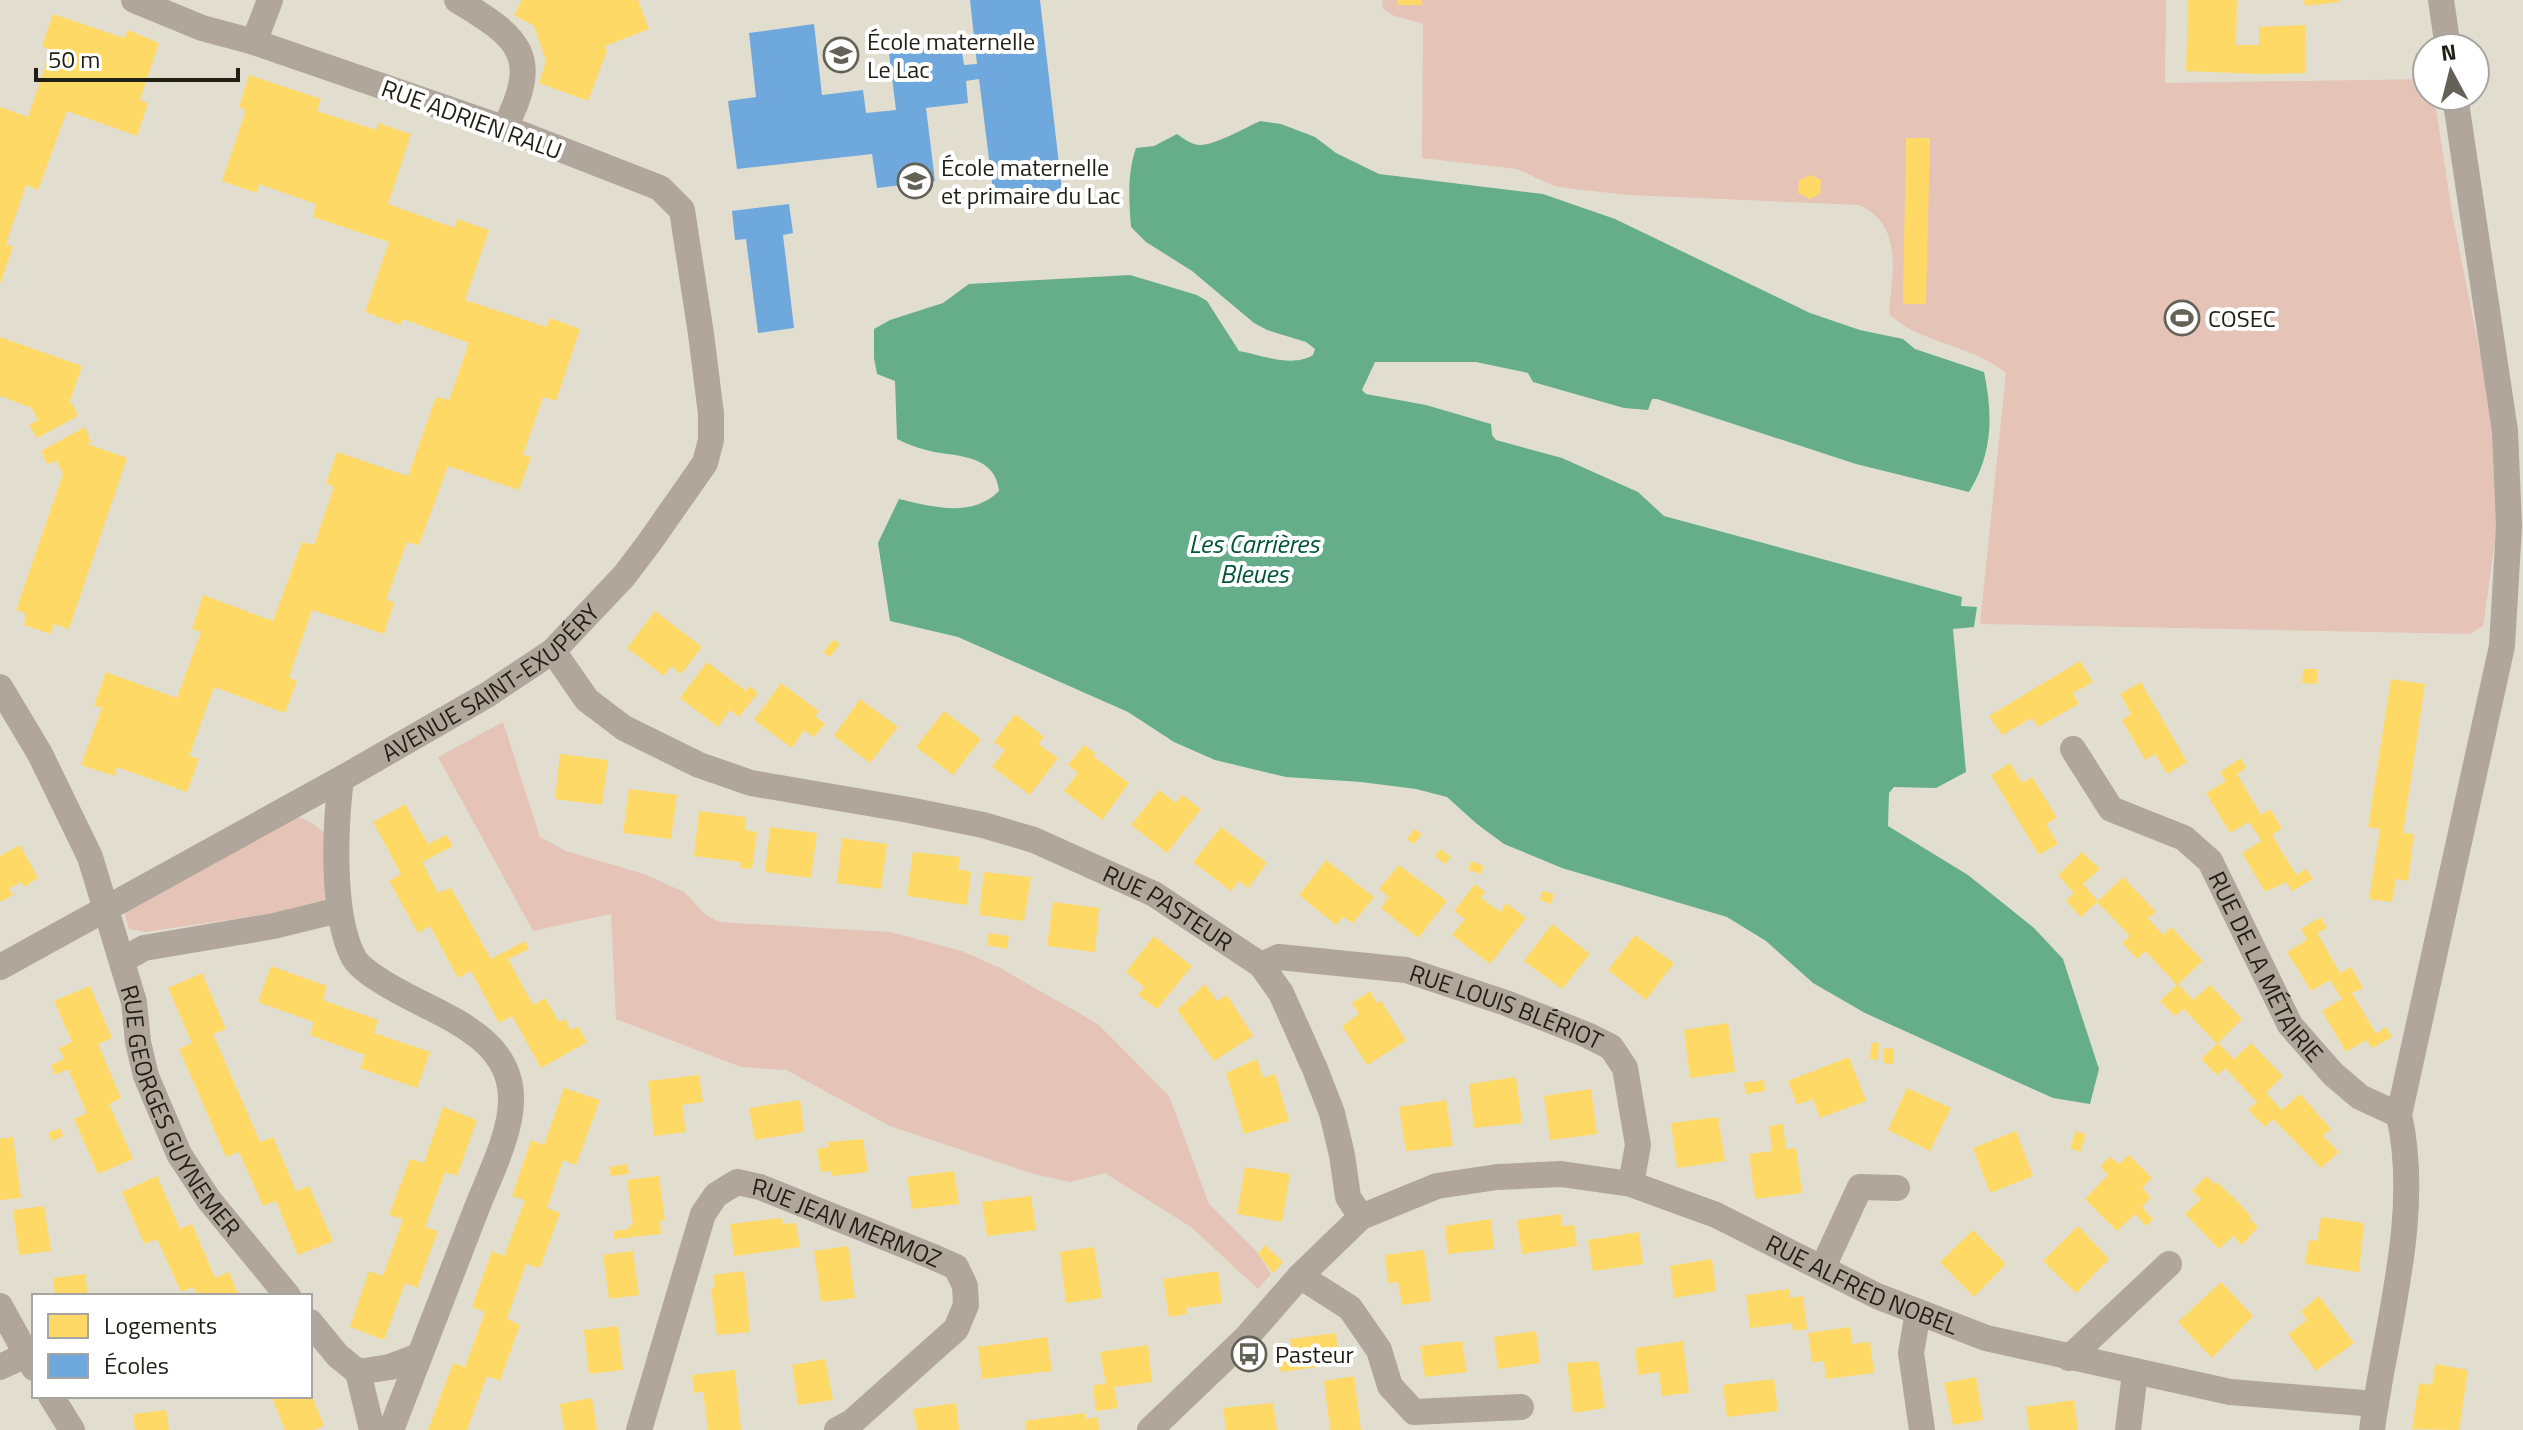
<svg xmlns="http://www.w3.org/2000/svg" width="2523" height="1430" font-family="'Titillium Web',sans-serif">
<rect width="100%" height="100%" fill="#e1ded0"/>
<path fill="#e5c3b6" d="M1382,0H2166L2165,83L2427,79V96H2434L2452,213L2494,424L2497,527L2483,626L2470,634L1980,624L2006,373C1973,345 1921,344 1889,314C1892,274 1904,225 1859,205L1629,195L1574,189L1554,186L1517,169L1422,158L1423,24L1392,15L1383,9Z
M503,722L540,837L566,851L644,874L684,892L706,915L719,922L890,932L962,951L1000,968L1098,1024L1169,1096L1209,1204L1257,1252L1271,1274L1258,1289L1191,1227L1105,1173L1070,1182L1030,1173L890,1126L786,1070L741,1067L616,1019L611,914L533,931L438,757Z
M292,817C306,818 316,823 325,835L329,893L322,902L308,908L145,932L129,929L125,915L129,906Z"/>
<path fill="#66ae89" d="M1260,121L1281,124L1315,137L1336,153L1379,174L1543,194L1615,219L1810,313L1860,330L1903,339L1915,349L1984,372C1993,415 1993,453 1969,492L1856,464L1657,399H1652L1648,410L1624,408L1533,382L1528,373L1476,362H1375L1362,390L1366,394L1426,405L1491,424L1492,435L1496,440L1562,458L1638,492L1664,516L1962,597L1961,606L1977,607L1974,627L1953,629L1966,772L1936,788L1894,787L1889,793L1888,826L1968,875L2034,928L2063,959L2099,1069L2090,1104L2053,1098L1865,1013L1813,983L1766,941L1727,917L1562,868L1504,844L1477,824L1447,797L1416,789L1361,782L1286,777L1215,760L1174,742L1128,712L958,637L890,621L878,543L899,499C933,507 972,518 999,491C996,457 961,456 934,452C921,449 909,445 897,439L895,381L877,374L874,358V329L890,320L943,303L969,284L1130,275L1197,295L1207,301L1239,351C1261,355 1293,368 1313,355L1315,349L1306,342L1267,330L1254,323L1192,271L1146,242L1131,227C1129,201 1127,174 1136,148L1154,146L1177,134C1183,138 1191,145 1200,145C1215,145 1245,128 1260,121Z"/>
<path fill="#ffd966" d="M522,0H638L649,29L605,46L607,51L588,101L539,83L546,61L534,26L514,15Z
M1397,0H1422V5H1398Z
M2188,0H2237L2236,45H2259V27L2305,25L2306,73L2260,74L2186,71Z
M2304,0H2339V2L2305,6Z
M53,14L124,38L128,30L159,43L140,100L148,103L137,136L67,111L38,190L26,185L6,244L13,247L0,284V107L28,117L51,50L42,46Z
M249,75L321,99L317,111L376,130L378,123L411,134L388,204L455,228L457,219L489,230L465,300L546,327L550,318L580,329L556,401L543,397L523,455L531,457L519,490L448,466L419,545L407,542L386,600L394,602L384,634L312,610L289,677L297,681L285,713L214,687L189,756L199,759L187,792L117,767L114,776L81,765L102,708L94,705L106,672L177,698L201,632L192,629L203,595L273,621L302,542L314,545L334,487L326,483L337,452L408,476L436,397L449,400L469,343L403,319L400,325L365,312L389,242L313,217L316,204L259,184L257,193L222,181L246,110L239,107Z
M1906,138H1930L1926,304H1903Z
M1811,175L1821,180L1820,194L1810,199L1798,193L1799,180Z
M0,337L82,366L69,404H73L78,416L37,438L29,425L38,420L32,408L0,396Z
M85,427L91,442L87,444L127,458L69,629L54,624L51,634L24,625L26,613L16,610L63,474L57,461L47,464L41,451Z
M655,611L702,647L681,674L671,666L664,676L627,648Z
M833,640L840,644L830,657L823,652Z
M2080,661L2093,682L2073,693L2079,704L2038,727L2032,718L2002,735L1989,716Z
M707,662L746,691L750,686L758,693L739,717L730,710L718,727L680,698Z
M2303,669H2317V684L2302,683Z
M2391,679L2425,684L2403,833L2414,834L2408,881L2396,879L2392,902L2369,899L2380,829L2368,827Z
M2141,682L2187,762L2167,774L2155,754L2145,760L2122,720L2131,714L2120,694Z
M781,683L819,711L815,716L825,724L814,737L804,730L792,748L754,720Z
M860,699L898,727L870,763L834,736Z
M944,711L981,739L953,775L916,747Z
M1015,714L1044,737L1038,744L1058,758L1030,795L992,767L1005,750L994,742Z
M1084,745L1095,753L1093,756L1129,783L1102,820L1064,791L1078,773L1068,765Z
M560,754L608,760L602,805L555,799Z
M2241,758L2246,768L2237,774L2261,815L2270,809L2282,828L2272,835L2296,875L2306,869L2313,879L2292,891L2286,882L2265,892L2242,853L2261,841L2256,832L2249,822L2230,833L2206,793L2226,781L2220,772Z
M2010,763L2022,783L2032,777L2057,818L2046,824L2058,844L2039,855L1991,775Z
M629,789L677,795L671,839L623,833Z
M1159,790L1176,803L1182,795L1201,809L1167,853L1131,825Z
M405,804L428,844L446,835L453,846L422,862L438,893L451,888L491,959L525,941L529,949L508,959L533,1005L545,998L559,1022L565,1019L571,1030L578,1026L587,1042L541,1068L512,1016L499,1023L471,971L458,978L430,926L418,933L389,881L401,874L373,822Z
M699,811L746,817L745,830L757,832L752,869L740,868L741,862L694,856Z
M770,827L817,833L811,878L765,872Z
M1221,827L1267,863L1248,888L1239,881L1231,891L1193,862Z
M1414,829L1422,834L1414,844L1407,839Z
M842,838L887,844L881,889L837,883Z
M20,845L38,878L24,887L21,882L9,889L13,895L0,902V856Z
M1440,849L1451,857L1445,864L1435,856Z
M913,852L960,857L958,869L971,872L967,905L907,896Z
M2082,852L2100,869L2083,884L2098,901L2123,877L2156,912L2148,918L2163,935L2171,927L2203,961L2178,984L2193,1000L2210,985L2242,1019L2218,1043L2234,1059L2251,1043L2283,1076L2266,1093L2282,1110L2300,1094L2331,1129L2323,1136L2339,1152L2321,1168L2273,1119L2265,1127L2248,1110L2257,1102L2225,1068L2217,1075L2201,1059L2217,1044L2184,1009L2175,1016L2160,1001L2177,985L2145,951L2137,959L2122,943L2130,936L2097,902L2081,917L2066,901L2074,893L2058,875Z
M1326,860L1374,897L1353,923L1343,917L1336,925L1299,895Z
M1471,861L1484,866L1481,874L1468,870Z
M1399,865L1447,901L1418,938L1381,908L1389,897L1379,889Z
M984,872L1031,877L1024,921L979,915Z
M1475,884L1485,892L1481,898L1500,912L1506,903L1526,918L1490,964L1452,935L1465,919L1454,911Z
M1542,891L1554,894L1551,904L1540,900Z
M1053,902L1099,908L1095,952L1047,946Z
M2321,917L2327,928L2317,933L2340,973L2351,967L2363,988L2352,993L2364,1013L2376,1034L2386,1027L2392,1037L2372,1048L2366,1040L2346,1052L2322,1011L2342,999L2330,980L2311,991L2287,952L2307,940L2301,929Z
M1552,924L1590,954L1562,989L1524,961Z
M989,933L1009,936L1007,949L987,945Z
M1635,935L1674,963L1646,1000L1608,970Z
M1154,936L1192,966L1157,1009L1138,995L1144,987L1126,972Z
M271,966L327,986L323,1000L378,1020L374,1033L430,1052L417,1088L360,1068L365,1055L310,1035L314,1022L258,1002Z
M202,973L226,1029L213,1034L260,1142L273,1137L296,1191L309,1186L333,1241L298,1255L276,1201L263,1206L239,1152L226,1157L179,1049L192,1043L168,988Z
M1205,984L1217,1001L1227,995L1253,1036L1214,1061L1177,1010Z
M90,986L112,1038L98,1044L121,1098L109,1104L133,1159L98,1174L74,1119L87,1113L68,1069L55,1075L51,1065L64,1059L59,1048L72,1042L54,1001Z
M1370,991L1377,1003L1381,1001L1406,1041L1367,1065L1342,1026L1359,1014L1352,1003Z
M1728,1023L1735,1072L1690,1078L1684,1030Z
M1871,1043H1879L1878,1060L1870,1059Z
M1884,1048L1894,1049V1064L1883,1063Z
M1849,1057L1866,1101L1820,1118L1813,1099L1797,1105L1788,1081Z
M1257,1059L1263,1078L1275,1074L1289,1121L1244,1134L1226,1073Z
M699,1075L703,1102L682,1105L686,1132L654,1136L648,1081Z
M1516,1077L1522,1123L1474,1128L1469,1084Z
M1764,1080L1765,1091L1746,1094L1744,1083Z
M564,1088L600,1100L576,1165L563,1160L547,1208L560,1213L540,1268L526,1264L507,1319L520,1325L500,1381L487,1376L467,1430H428L453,1363L465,1367L485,1312L472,1307L492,1251L504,1256L525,1200L512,1196L531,1140L544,1145Z
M1907,1088L1951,1108L1930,1151L1888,1130Z
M1591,1089L1597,1134L1550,1140L1544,1096Z
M800,1100L804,1132L755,1140L749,1108Z
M1446,1100L1453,1146L1406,1151L1399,1107Z
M443,1107L477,1120L457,1176L445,1172L425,1227L438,1231L417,1288L405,1283L384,1340L350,1327L369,1271L383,1276L403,1219L389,1215L410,1159L424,1163Z
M1718,1117L1725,1161L1677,1168L1671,1123Z
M1783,1124L1786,1149L1796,1148L1802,1193L1755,1199L1749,1154L1772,1151L1769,1126Z
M60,1128L63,1136L52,1141L48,1133Z
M2016,1131L2033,1176L1990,1193L1973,1148Z
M2076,1131L2086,1134L2080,1152L2070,1148Z
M13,1137L21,1198L0,1200V1139Z
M863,1139L868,1172L832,1176L831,1171L821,1172L817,1149L829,1147L828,1142Z
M2129,1155L2152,1178L2142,1188L2151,1197L2142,1207L2153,1219L2146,1226L2135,1214L2117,1231L2085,1199L2108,1175L2100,1166L2110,1157L2119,1164Z
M627,1164L629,1174L611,1176L609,1167Z
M1245,1167L1290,1174L1282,1222L1237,1214Z
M954,1171L959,1204L912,1209L907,1177Z
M157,1176L180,1229L192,1224L215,1278L229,1272L239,1296H197L193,1287L181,1292L157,1239L144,1244L122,1192Z
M659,1176L665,1220L660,1221L661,1234L614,1239L613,1231L629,1229V1225L633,1224L627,1180Z
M2206,1176L2215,1184L2217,1182L2235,1199L2251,1216L2249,1218L2258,1227L2242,1245L2233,1236L2219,1249L2185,1214L2201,1199L2192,1191Z
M1031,1196L1036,1230L987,1236L982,1202Z
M44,1206L51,1251L19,1255L13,1210Z
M1561,1214L1562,1226L1574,1225L1577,1246L1522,1254L1517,1220Z
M2321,1217L2364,1223L2359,1272L2305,1264L2309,1240L2317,1241Z
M782,1218L783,1224L796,1223L800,1247L734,1256L730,1224Z
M1491,1219L1494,1249L1448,1254L1445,1226Z
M2078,1226L2109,1259L2076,1293L2043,1261Z
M1973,1230L2006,1264L1974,1297L1940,1262Z
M1639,1232L1643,1264L1593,1271L1588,1240Z
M1265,1245L1283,1262L1273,1273L1258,1254Z
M848,1246L855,1298L821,1302L814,1251Z
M1094,1247L1102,1298L1066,1303L1060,1252Z
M1424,1250L1431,1301L1402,1305L1398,1282L1388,1283L1385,1255Z
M633,1251L639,1295L609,1299L603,1255Z
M1712,1259L1716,1291L1674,1298L1670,1266Z
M744,1271L750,1332L717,1335L711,1288L715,1287L713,1275Z
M1218,1271L1222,1303L1186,1308L1187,1314L1169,1317L1163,1279Z
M85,1274L88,1296H55L53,1278Z
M2221,1282L2253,1316L2212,1358L2178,1322Z
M1789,1289L1790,1298L1803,1296L1807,1329L1793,1331L1792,1323L1750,1328L1746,1295Z
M2319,1296L2354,1343L2316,1371L2288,1334L2307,1320L2301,1311Z
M618,1326L623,1370L589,1374L584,1330Z
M1850,1327L1852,1344L1870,1342L1874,1373L1826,1379L1824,1361L1812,1362L1808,1333Z
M1536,1331L1540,1363L1498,1369L1494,1337Z
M1336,1333L1339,1364L1281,1372L1277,1349L1291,1347L1290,1339Z
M1047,1337L1052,1371L982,1379L978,1347Z
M1462,1341L1467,1372L1425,1377L1420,1346Z
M1683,1341L1689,1393L1662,1396L1659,1372L1638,1375L1635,1348Z
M1148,1345L1152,1382L1114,1387L1118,1408L1096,1411L1093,1385L1106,1384L1100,1352Z
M825,1359L833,1400L798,1405L792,1365Z
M1598,1361L1605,1408L1573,1413L1567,1363Z
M2435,1364L2468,1370L2459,1430L2412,1429L2419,1383L2432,1385Z
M735,1370L741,1430H708L703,1392L694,1393L692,1375Z
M1354,1376L1361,1430H1330L1324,1381Z
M1976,1377L1983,1420L1953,1425L1944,1383Z
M1774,1379L1778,1411L1727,1417L1723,1385Z
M271,1396H312L324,1426L314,1430H285Z
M592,1398L597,1430H564L560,1404Z
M2074,1400L2078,1430H2029L2026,1407Z
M956,1403L959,1430H917L913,1409Z
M1273,1403L1277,1430H1226L1223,1408Z
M166,1410L169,1430H135L133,1414Z
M1085,1413L1086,1419L1098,1417L1099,1430H1026L1025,1421Z"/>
<path fill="#6fa8dc" d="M970,0H1040L1062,190L994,199L979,79L966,81L968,103L926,108L935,181L877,188L872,154L737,169L728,101L756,97L749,33L814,24L822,95L863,90L866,113L896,110L889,53L961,45L964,65L977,64Z
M789,204L793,233L783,235L794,328L758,333L746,239L735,240L732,211Z"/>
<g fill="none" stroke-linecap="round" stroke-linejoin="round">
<g stroke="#b0a69b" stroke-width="26">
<path d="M457,0C520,38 542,56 504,129"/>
<path d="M2441,0L2448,48"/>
<path d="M254,42L270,0"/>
<path id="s1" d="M553,651L587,700L624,728L699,765L751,783L909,810L983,825L1034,840L1154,894L1261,965L1281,993L1315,1069L1332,1113L1342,1155L1348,1197L1361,1217"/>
<path id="s2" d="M0,687L40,754L90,857L134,1002L138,1042L146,1076L179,1154L209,1200L288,1296"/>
<path id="s3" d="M2073,749L2111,809L2184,838L2210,861L2290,1025L2333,1074L2360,1097L2399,1115"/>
<path d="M341,779C335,826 331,916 354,958C359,967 373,976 381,981C429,1013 513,1031 511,1101C511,1134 488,1179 476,1210C448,1283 419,1357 391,1430"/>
<path d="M123,960L144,948L274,926L339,910"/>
<path id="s4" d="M1261,965L1279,957L1406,970L1506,1003L1587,1035L1611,1047L1625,1068L1638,1145L1631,1184"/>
<path id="s5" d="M0,967L341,779L487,695L553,651L624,576L649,543L705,463L711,440V414L701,334L682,210L660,188L524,135L254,42L202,28L134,0"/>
<path d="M1823,1267L1860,1187L1897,1188"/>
<path d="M1300,1276L1350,1308L1379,1350L1390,1386L1414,1412L1521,1407"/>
<path d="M0,1306L34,1368"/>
<path d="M1918,1312L1911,1353L1922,1430"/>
<path d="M310,1322L338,1356L358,1372L372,1430"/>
<path d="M2069,1358L2169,1264"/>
<path d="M0,1367L26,1355"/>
<path d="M358,1372L390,1367L419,1356"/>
<path d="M51,1396L72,1430"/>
<path id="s6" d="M639,1430L703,1214L716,1195L737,1182L760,1187L931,1256L956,1267L965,1286L966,1305L956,1329L852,1422L837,1430"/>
<path id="s7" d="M1150,1430L1246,1338L1300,1276L1361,1217L1437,1186L1497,1177L1561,1174L1631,1184L1716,1215L1877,1296L1986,1338L2230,1392L2376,1404"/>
<path d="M2128,1430L2135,1373"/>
<path d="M2372,1430C2385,1329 2422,1215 2399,1115L2502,646L2509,526L2505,431L2455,96"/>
</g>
</g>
<defs>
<g id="school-ring" transform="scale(1.8)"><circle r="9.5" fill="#fff" stroke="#646156" stroke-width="1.5"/><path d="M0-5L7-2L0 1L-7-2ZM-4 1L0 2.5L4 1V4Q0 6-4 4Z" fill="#646156"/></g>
<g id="stadium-ring" transform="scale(1.8)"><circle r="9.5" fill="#fff" stroke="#646156" stroke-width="1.5"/><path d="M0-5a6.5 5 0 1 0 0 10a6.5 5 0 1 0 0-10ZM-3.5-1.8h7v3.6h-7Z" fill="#646156"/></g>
<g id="bus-ring" transform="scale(1.8)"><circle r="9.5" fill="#fff" stroke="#646156" stroke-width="1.5"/><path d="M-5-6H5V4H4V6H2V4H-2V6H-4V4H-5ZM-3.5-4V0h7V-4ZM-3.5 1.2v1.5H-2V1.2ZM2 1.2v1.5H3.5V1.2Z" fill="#646156"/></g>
</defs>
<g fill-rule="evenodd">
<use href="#school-ring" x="841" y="55"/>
<use href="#school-ring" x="915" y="181"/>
<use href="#stadium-ring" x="2182" y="318"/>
<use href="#bus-ring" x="1249" y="1354"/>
</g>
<g text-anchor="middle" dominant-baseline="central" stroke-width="8" stroke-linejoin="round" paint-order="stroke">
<g font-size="24" fill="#211e15" stroke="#fff" text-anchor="start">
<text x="867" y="41">École maternelle<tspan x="867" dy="28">Le Lac</tspan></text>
<text x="941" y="167">École maternelle<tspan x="941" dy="28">et primaire du Lac</tspan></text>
<text x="2208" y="318">COSEC</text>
<text x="1275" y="1354">Pasteur</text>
</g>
<g font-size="24" fill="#211e15" stroke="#fff">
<text transform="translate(472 119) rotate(20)">RUE ADRIEN RALU</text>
<text stroke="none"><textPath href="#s5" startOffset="568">AVENUE SAINT-EXUPÉRY</textPath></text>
<text stroke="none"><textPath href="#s1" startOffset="684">RUE PASTEUR</textPath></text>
<text stroke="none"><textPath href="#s3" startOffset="304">RUE DE LA MÉTAIRIE</textPath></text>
<text stroke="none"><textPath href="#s4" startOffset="254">RUE LOUIS BLÉRIOT</textPath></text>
<text stroke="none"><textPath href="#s2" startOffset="464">RUE GEORGES GUYNEMER</textPath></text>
<text stroke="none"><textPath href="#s6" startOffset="390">RUE JEAN MERMOZ</textPath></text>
<text stroke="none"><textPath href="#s7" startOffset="830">RUE ALFRED NOBEL</textPath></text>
</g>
<g font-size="26" font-style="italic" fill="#015535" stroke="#fff">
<text x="1254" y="543">Les Carrières<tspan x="1254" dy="30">Bleues</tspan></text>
</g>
</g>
<rect x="32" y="1294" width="280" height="104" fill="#ffffff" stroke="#a6a5a1" stroke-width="2"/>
<rect x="48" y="1314" width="40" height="24" fill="#ffd966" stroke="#a6a5a1" stroke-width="2"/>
<text x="104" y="1334" font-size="24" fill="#211e15">Logements</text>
<rect x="48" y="1354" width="40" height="24" fill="#6fa8dc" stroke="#a6a5a1" stroke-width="2"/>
<text x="104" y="1374" font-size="24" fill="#211e15">Écoles</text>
<g transform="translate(2451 72) rotate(353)"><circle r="38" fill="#ffffff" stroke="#a6a5a1" stroke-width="2"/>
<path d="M0-6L14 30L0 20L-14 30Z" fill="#646156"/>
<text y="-12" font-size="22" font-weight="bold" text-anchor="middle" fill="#211e15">N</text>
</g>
<path d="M36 68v12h202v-12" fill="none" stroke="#211e15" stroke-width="4"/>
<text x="48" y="68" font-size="24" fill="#211e15" stroke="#ffffff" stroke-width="6" paint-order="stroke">50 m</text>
</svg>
